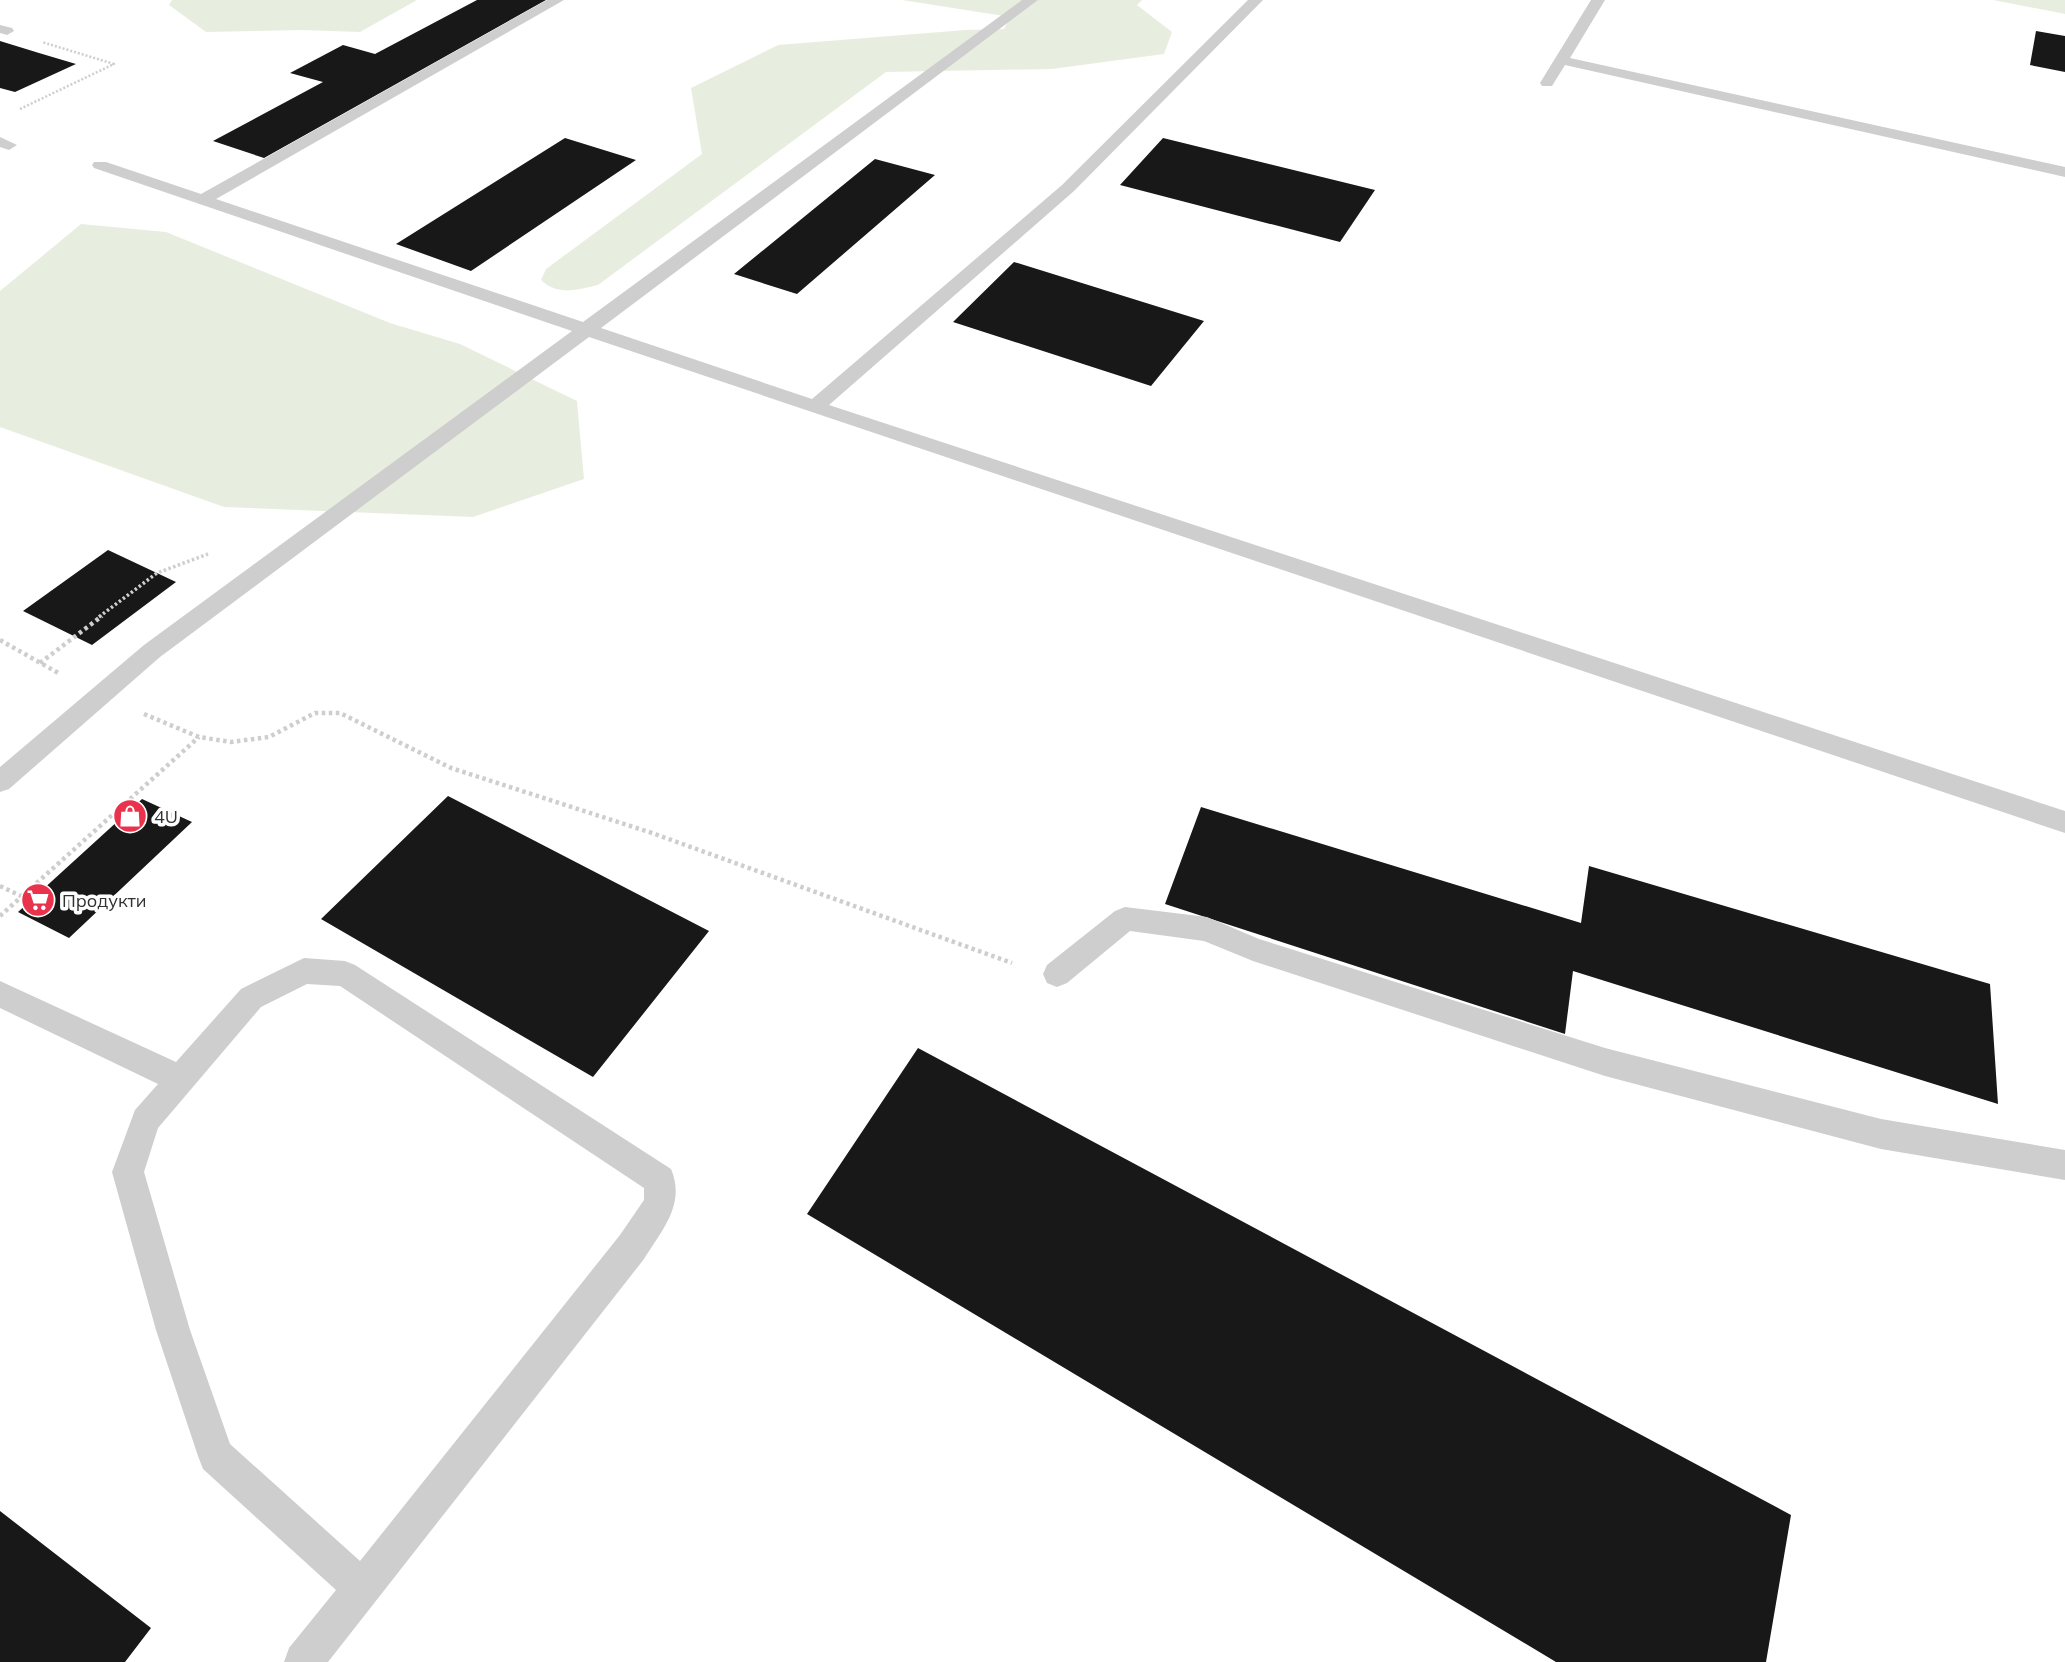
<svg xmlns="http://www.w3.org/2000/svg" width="2065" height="1662" font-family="Mulish,sans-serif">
<rect width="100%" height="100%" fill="#fff"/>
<path fill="#e8eedf" d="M172,0H417L360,32L301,30L206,32L169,5Z
M902,0H1142L1137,5L1172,32L1164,54L1052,69L886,72L598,285C576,290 558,296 541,280L546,269L702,154L691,88L778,45L965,30L1004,29L1010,17Z
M1993,0H2065V14Z
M81,224L166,232L390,323L460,344L577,401L584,479L473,517L224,507L0,427V291Z"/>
<path fill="#181818" d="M477,0H546L264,158L213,141L323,82L290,73L343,45L375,54Z
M2036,31L2065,36V72L2030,65Z
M0,41L39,53L76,64L15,92L0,88Z
M565,138L636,160L471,271L396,244Z
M1163,138L1375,190L1340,242L1120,185Z
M875,159L935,175L797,294L734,274Z
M1014,262L1204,321L1151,386L953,322Z
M108,550L176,582L92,645L23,611Z
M448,796L709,931L593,1077L321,919Z
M142,799L192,822L69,938L18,912Z
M1201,807L1581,923L1589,866L1990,984L1998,1104L1573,971L1565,1034L1165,904Z
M918,1048L1791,1515L1766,1662H1556L807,1214Z
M0,1511L151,1628L125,1662H0Z"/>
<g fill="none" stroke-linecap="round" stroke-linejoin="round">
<path stroke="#cecece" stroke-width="2.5" stroke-dasharray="2 2" stroke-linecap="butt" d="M20,109L114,64L42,42"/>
<path stroke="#cecece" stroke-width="3.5" stroke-dasharray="2.5 2.5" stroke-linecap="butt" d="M99,617L157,573L208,554"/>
<path stroke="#cecece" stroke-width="4.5" stroke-dasharray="3.5 3.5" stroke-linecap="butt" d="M0,640L60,674
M40,663L102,616
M144,714L199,737L231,742L269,737L315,713H340L451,768L652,833L1012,963
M0,886L21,896
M0,916L199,737"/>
<path fill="#cecece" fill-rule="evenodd" d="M547,0H564L216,199L583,322L1022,0H1038L601,328L812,399L1062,185L1248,0H1263L1074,191L829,405L2065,811V833L589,337L160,657L9,789L0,792V767L144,645L572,331L94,168L92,165L94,162H106L201,194Z
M1591,0H1605L1570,58L2065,167V177L1565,65L1552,86H1542L1540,83Z
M0,25L12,28L14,31L7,35L0,33Z
M0,137L17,145L9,150L0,147Z
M1125,907L1207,917L1259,939L1605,1048L1881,1119L2065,1150V1180L1881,1149L1605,1076L1253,961L1204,941L1130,931L1067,983L1057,987L1047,983L1043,974L1047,965L1115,911Z
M304,958L345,961L355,965L671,1169C686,1204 662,1230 644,1259L328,1662H284L289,1648L336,1590L203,1469L198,1456L156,1330L112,1172L135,1110L158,1084L0,1008V981L176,1062L241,989ZM307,984L340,986L644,1188V1200L620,1235L360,1561L230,1444L190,1330L144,1172L158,1128L261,1007Z"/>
</g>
<defs>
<g id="shop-disc" transform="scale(1.75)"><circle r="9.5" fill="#e9324c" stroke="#fff"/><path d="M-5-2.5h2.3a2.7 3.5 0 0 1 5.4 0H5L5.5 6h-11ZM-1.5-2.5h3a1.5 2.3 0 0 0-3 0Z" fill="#fff"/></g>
<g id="supermarket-disc" transform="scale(1.75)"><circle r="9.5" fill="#e9324c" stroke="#fff"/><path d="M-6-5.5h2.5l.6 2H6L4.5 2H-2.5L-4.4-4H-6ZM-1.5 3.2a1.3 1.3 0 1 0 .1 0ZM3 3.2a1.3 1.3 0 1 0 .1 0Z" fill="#fff"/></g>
</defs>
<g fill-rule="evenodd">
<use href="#shop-disc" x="130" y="816"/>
<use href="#supermarket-disc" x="38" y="900"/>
</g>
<g text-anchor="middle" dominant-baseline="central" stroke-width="7" stroke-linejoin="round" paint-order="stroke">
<g font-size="18" fill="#313131" stroke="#fff" text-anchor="start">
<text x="154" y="816">4U</text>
<text x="62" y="900">Продукти</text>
</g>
</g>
</svg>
